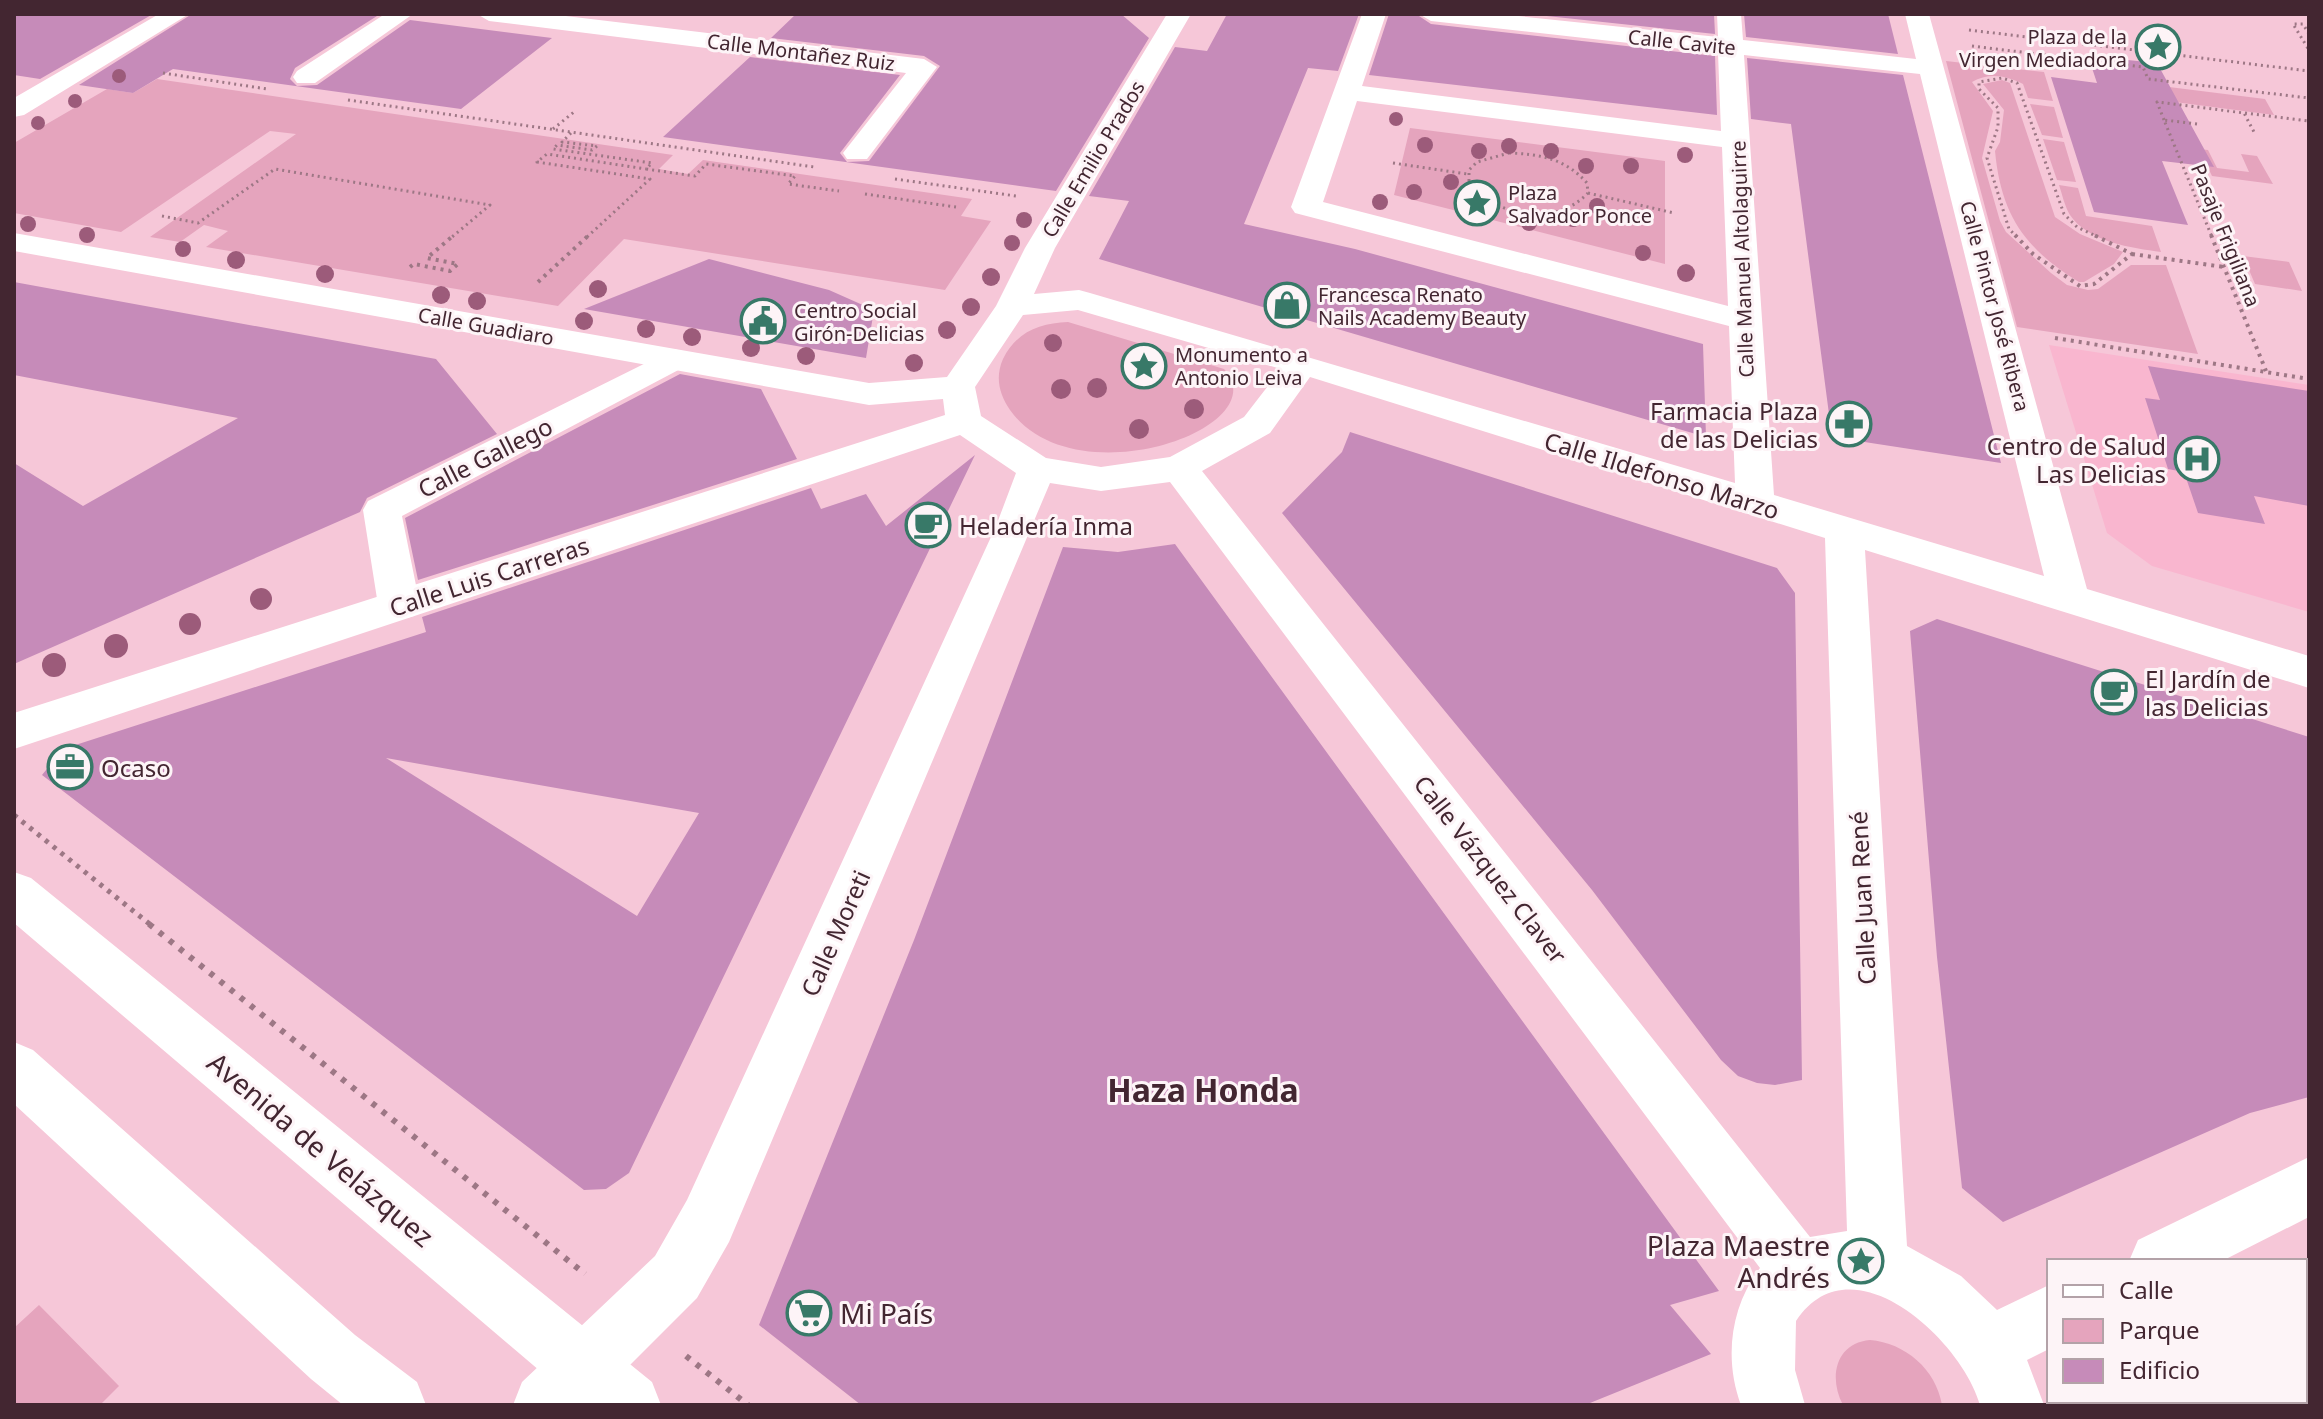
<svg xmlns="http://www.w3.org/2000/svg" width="2323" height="1419" font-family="'Noto Sans',sans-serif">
<rect width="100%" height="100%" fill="#f6c7d8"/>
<path fill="#f9b6cf" d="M2049,345L2309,385V612L2152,566L2107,533Z"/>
<path fill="#e5a4bd" d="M1946,61L2044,72L2053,101L2028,98L2023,84C2007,76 1989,72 1972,82L1993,111L1982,158L2000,221L2006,232L2051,273L2067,285L2088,290L2098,289L2131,265H2166L2198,354L2017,327Z
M157,79L673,155L659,169L688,174L703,160L972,199L961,216L991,221L945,290L624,239L558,306L206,247L228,231L204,225L180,242L150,237L296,134L270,131L121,232L14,213V143L107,89L133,93Z
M2002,80L2010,83L2055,217L2080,234L2123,252L2114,264L2084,282H2079C2025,249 2001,215 1995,151L2000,142L2004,110L1983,84Z
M2161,86L2265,99L2274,115L2167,101Z
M2030,104L2054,107L2063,138L2042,135Z
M1410,128L1665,161V264L1394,195Z
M2043,139L2064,142L2076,182L2057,180Z
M2199,149L2208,150L2217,168L2249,172L2241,154L2257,156L2273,184L2212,176Z
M2059,185L2078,188L2086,216L2152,226L2161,252C2132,248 2088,242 2070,215C2065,207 2062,194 2059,185Z
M2243,256L2289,262L2302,291L2255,284Z
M1068,322L1224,369C1279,428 1074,500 1010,410C999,394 995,377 1003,359C1016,332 1040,323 1068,322Z
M39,1305L119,1386L100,1405H14V1328Z
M1870,1340C1905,1343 1936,1369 1942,1405H1843C1828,1377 1836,1343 1870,1340Z"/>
<path fill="#c68bb9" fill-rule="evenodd" d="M14,14H153L40,79L14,75Z
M192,14L377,16L295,68L290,79L297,86L317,85L410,20L552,38L461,109L173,69L133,93L79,85Z
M796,14H1121L1149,38L1056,191L663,137L750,57L900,75L840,153L847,162L869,161L940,66L924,56L771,38Z
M1227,14H1359L1338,71L1308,68L1244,224L1355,249L1703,344L1706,437L1099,259L1129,201L1089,196L1175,47L1207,51Z
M1389,14H1416L1431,24L1715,56L1717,115L1369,75Z
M1528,14H1714L1715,34Z
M1744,14H1888L1898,54L1746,37Z
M2088,56L2157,63L2214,167L2162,161L2188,225L2094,212L2051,77L2097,83Z
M1747,58L1903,75L2001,463L1832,437L1791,124L1751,119Z
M709,259L829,290L874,310L866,358L584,309Z
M14,282L436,359L497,434L367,498L360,512L14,664V463L83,506L238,418L14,375Z
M2148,366L2309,391V506L2254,496L2265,524L2198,513L2184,472L2168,469L2145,398L2160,400Z
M680,374L761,389L797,459L418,580L405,518Z
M1350,432L1777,568L1795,593L1802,1080L1775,1085L1757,1083L1738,1076L1721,1060L1592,890L1282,513L1342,452Z
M975,455L629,1173L606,1189L584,1190L42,775L63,749L426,632L422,617L811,488L821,509L866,494L886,526ZM386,758L522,782L699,813L637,916Z
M1175,544L1719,1291L1670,1305L1711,1354L1585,1405H861L759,1325L914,940L1063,547L1118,552Z
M1937,619L2309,737V1097L2250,1113L2003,1222L1962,1188L1937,957L1910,631Z"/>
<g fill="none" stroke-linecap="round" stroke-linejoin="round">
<path stroke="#9d7785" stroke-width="3" stroke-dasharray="2 4" stroke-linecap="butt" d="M1969,30L2309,71
M2309,34L2303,24H2293L2309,50
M1972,46L2143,67L2148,79L2309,98
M163,73L267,89
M348,100L814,167
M2245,113L2309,121
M2164,120L2157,102L2244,113L2254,132
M2197,124L2164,120L2212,237
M553,129L574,112
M571,133L562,142L597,146L592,150L557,145L553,149L652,163L646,169L695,176L706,164L795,176L788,184L839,191
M1509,153C1540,154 1566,159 1587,183L1588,193C1554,228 1503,216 1469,187V170L1477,162Z
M1393,163L1467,174
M895,179L1016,196
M1588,193L1674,213
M865,194L956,207
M162,216L198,223L275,169L490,205L452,237
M587,237L650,179L537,162L547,154L646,169
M2017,237L2009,229L1987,158L1998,127V108L1979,89V82L2002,78L2017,83L2064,214L2077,227L2098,237"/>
<path stroke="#9d7785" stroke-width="4" stroke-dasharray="3 5" stroke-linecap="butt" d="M2015,235L2033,254L2080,286L2094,284L2132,254L2094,235
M2211,235L2266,371
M2132,254L2224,267
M410,267L414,264L450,271L458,264L427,258L454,235
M538,282L589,235
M2055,338L2309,379"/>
<path stroke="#9d7785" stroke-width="5" stroke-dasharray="4 6" stroke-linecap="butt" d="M14,815L152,926"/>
<path stroke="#9d7785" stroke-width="6" stroke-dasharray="5 8" stroke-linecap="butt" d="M149,924L585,1274
M686,1356L748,1405"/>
<path fill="#fff" fill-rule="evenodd" d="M674,349L686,352L691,359L686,366L402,516L420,605L414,616L399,620L384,616L378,605L363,510L368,501Z"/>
<path fill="#fff" fill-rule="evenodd" d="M159,14H189L24,115L14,117V98Z
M385,14H413L315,83H297L293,77L297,71Z
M477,14H549L924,59L937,67L867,159H847L843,153L906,73L489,21Z
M1167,14H1191L1055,248L1034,294L1079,290L1090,293L1735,483L1729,326L1295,213L1291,207L1362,14H1386L1362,86L1721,131L1718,53L1431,21L1419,14H1499L1718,37L1717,14H1741L1743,40L1916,59L1905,14H1929L2087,589L2309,656V688L1865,550L1907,1246L1961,1276L1997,1310L2049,1285V1349L2027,1360L2044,1405H1980C1962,1340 1851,1237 1796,1321L1795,1370L1805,1405H1741C1724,1360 1730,1307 1760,1268L1170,482L1101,491L1050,483L729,1242L697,1298L590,1405H513L522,1382L655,1256L687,1200L996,526L1016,473L960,435L14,749V713L945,415L943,399L869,405L14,251V233L869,383L947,377L996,306L1025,248ZM1744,55L1920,74L2044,576L1774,495ZM1357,101L1722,147L1728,306L1323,202ZM1078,310L1281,369L1244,417L1170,457L1101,467L1046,458L981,416L975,387L1023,315ZM1310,377L1825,538L1847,1231L1810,1237L1202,471L1270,433Z
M2309,1157V1217L2222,1261H2129L2138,1240Z"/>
<path fill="#fff" fill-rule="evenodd" d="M14,872L31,878L652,1382L661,1405H580L14,923Z
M14,1042L33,1050L355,1335L417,1382L426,1405H343L311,1379L14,1104Z"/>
</g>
<g fill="#9c5b7a">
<circle cx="119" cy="76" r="7"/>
<circle cx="75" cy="101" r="7"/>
<circle cx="1396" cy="119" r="7"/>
<circle cx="38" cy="123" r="7"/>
<circle cx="1425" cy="145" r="8"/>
<circle cx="1509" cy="146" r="8"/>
<circle cx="1479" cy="151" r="8"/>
<circle cx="1551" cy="151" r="8"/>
<circle cx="1685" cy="155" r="8"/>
<circle cx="1586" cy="166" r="8"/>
<circle cx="1631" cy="166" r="8"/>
<circle cx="1451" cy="182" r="8"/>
<circle cx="1414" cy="192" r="8"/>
<circle cx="1380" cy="202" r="8"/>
<circle cx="1468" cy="204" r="8"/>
<circle cx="1597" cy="206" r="8"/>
<circle cx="1573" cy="219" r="8"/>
<circle cx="1024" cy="220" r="8"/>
<circle cx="1529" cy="223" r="8"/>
<circle cx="28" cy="224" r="8"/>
<circle cx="87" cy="235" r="8"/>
<circle cx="1012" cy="243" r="8"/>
<circle cx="183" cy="249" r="8"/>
<circle cx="1643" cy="253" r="8"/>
<circle cx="236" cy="260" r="9"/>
<circle cx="1686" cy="273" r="9"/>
<circle cx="325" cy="274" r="9"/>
<circle cx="991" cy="277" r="9"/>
<circle cx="598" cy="289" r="9"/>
<circle cx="441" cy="295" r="9"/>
<circle cx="477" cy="301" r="9"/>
<circle cx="971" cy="307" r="9"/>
<circle cx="584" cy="321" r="9"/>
<circle cx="646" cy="329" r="9"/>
<circle cx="947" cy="330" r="9"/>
<circle cx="692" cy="337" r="9"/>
<circle cx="1053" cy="343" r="9"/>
<circle cx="751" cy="348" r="9"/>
<circle cx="806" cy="356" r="9"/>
<circle cx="914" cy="363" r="9"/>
<circle cx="1097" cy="388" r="10"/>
<circle cx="1061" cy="389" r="10"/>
<circle cx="1194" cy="409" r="10"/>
<circle cx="1139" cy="429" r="10"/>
<circle cx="261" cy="599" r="11"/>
<circle cx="190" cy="624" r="11"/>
<circle cx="116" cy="646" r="12"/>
<circle cx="54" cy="665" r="12"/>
</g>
<defs>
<g id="sight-ring" transform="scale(2.3)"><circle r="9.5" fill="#fdf4f7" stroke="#387968" stroke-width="1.5"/><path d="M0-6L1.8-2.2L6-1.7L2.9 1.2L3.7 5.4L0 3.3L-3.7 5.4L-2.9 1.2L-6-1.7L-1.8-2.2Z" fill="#387968"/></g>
<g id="shop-ring" transform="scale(2.3)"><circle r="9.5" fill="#fdf4f7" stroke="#387968" stroke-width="1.5"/><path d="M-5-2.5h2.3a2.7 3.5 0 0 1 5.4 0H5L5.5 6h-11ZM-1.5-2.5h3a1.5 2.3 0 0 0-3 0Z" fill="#387968"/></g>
<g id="civic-ring" transform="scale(2.3)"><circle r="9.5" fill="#fdf4f7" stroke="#387968" stroke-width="1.5"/><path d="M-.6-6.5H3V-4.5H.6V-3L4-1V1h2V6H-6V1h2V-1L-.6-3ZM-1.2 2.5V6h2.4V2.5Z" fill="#387968"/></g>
<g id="pharmacy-ring" transform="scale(2.3)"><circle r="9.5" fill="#fdf4f7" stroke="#387968" stroke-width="1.5"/><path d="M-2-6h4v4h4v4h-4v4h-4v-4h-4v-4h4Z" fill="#387968"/></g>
<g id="hospital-ring" transform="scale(2.3)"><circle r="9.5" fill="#fdf4f7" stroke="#387968" stroke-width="1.5"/><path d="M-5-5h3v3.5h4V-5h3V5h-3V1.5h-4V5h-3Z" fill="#387968"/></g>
<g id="cafe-ring" transform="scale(2.3)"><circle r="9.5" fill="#fdf4f7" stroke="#387968" stroke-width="1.5"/><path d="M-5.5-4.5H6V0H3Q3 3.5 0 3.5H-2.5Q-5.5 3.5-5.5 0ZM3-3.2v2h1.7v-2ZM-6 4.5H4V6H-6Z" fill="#387968"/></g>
<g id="office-ring" transform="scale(2.3)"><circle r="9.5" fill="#fdf4f7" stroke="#387968" stroke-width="1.5"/><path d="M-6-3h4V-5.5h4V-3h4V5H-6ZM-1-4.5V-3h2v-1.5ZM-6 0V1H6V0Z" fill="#387968"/></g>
<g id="supermarket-ring" transform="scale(2.3)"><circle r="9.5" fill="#fdf4f7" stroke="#387968" stroke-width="1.5"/><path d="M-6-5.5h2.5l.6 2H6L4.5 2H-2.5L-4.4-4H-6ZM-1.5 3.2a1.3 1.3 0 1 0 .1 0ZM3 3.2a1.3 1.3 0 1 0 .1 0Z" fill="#387968"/></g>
</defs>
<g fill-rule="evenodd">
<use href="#sight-ring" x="2158" y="47"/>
<use href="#sight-ring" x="1477" y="203"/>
<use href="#shop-ring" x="1287" y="305"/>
<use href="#civic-ring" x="763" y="321"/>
<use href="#sight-ring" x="1144" y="366"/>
<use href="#pharmacy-ring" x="1849" y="424"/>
<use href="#hospital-ring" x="2197" y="459"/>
<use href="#cafe-ring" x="928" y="525"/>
<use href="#cafe-ring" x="2114" y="692"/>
<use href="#office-ring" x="70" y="767"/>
<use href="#sight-ring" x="1861" y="1261"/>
<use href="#supermarket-ring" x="809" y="1313"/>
</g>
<g text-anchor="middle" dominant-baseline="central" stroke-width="6" stroke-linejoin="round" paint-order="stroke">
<g font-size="20" fill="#432631" stroke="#fdf4f7" text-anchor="start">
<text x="2127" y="36" text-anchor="end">Plaza de la<tspan x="2127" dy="23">Virgen Mediadora</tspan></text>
<text x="1508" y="192">Plaza<tspan x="1508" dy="23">Salvador Ponce</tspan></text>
<text x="1318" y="294">Francesca Renato<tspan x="1318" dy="23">Nails Academy Beauty</tspan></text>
<text x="794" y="310">Centro Social<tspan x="794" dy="23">Girón-Delicias</tspan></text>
<text x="1175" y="354">Monumento a<tspan x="1175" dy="23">Antonio Leiva</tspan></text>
</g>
<g font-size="20" fill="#432631" stroke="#fdf4f7">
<text transform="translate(1682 42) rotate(6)">Calle Cavite</text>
<text transform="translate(801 52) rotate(7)">Calle Montañez Ruiz</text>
<text transform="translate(1093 159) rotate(-59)">Calle Emilio Prados</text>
<text transform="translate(2226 235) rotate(68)">Pasaje Frigiliana</text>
<text transform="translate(1742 259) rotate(-92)">Calle Manuel Altolaguirre</text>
<text transform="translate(1995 306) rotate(75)">Calle Pintor José Ribera</text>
<text transform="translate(486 326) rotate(10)">Calle Guadiaro</text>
</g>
<g font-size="24" fill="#432631" stroke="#fdf4f7" text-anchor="start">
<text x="1818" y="410" text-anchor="end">Farmacia Plaza<tspan x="1818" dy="28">de las Delicias</tspan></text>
<text x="2166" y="445" text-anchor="end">Centro de Salud<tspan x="2166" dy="28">Las Delicias</tspan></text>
<text x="959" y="525">Heladería Inma</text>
<text x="2145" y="678">El Jardín de<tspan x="2145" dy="28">las Delicias</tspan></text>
<text x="101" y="767">Ocaso</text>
</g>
<g font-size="24" fill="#432631" stroke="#fdf4f7">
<text transform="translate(485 457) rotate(-27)">Calle Gallego</text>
<text transform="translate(1662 475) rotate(17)">Calle Ildefonso Marzo</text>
<text transform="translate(489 576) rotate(-18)">Calle Luis Carreras</text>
<text transform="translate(1491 869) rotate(52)">Calle Vázquez Claver</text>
<text transform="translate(1862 898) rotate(-93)">Calle Juan René</text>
<text transform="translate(835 933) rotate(-66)">Calle Moreti</text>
</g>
<g font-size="28" fill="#432631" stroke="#fdf4f7">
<text transform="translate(321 1149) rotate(40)">Avenida de Velázquez</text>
</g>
<g font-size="28" fill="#432631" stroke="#fdf4f7" text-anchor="end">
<text x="1830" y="1245">Plaza Maestre<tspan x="1830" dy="32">Andrés</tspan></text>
<text x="840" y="1313" text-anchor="start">Mi País</text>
</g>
<g font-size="32" font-weight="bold" fill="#432631" stroke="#fdf4f7">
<text x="1203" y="1089">Haza Honda</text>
</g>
</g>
<rect width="2323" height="1419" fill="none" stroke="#432631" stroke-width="32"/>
<rect x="2047" y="1259" width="260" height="144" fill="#fdf4f7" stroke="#b3a2a8" stroke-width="2"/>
<rect x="2063" y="1285" width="40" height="12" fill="#ffffff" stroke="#b3a2a8" stroke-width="2"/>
<text x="2119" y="1299" font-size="24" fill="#432631">Calle</text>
<rect x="2063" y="1319" width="40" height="24" fill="#e5a4bd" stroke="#b3a2a8" stroke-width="2"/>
<text x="2119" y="1339" font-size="24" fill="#432631">Parque</text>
<rect x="2063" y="1359" width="40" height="24" fill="#c68bb9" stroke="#b3a2a8" stroke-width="2"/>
<text x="2119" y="1379" font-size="24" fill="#432631">Edificio</text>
</svg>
